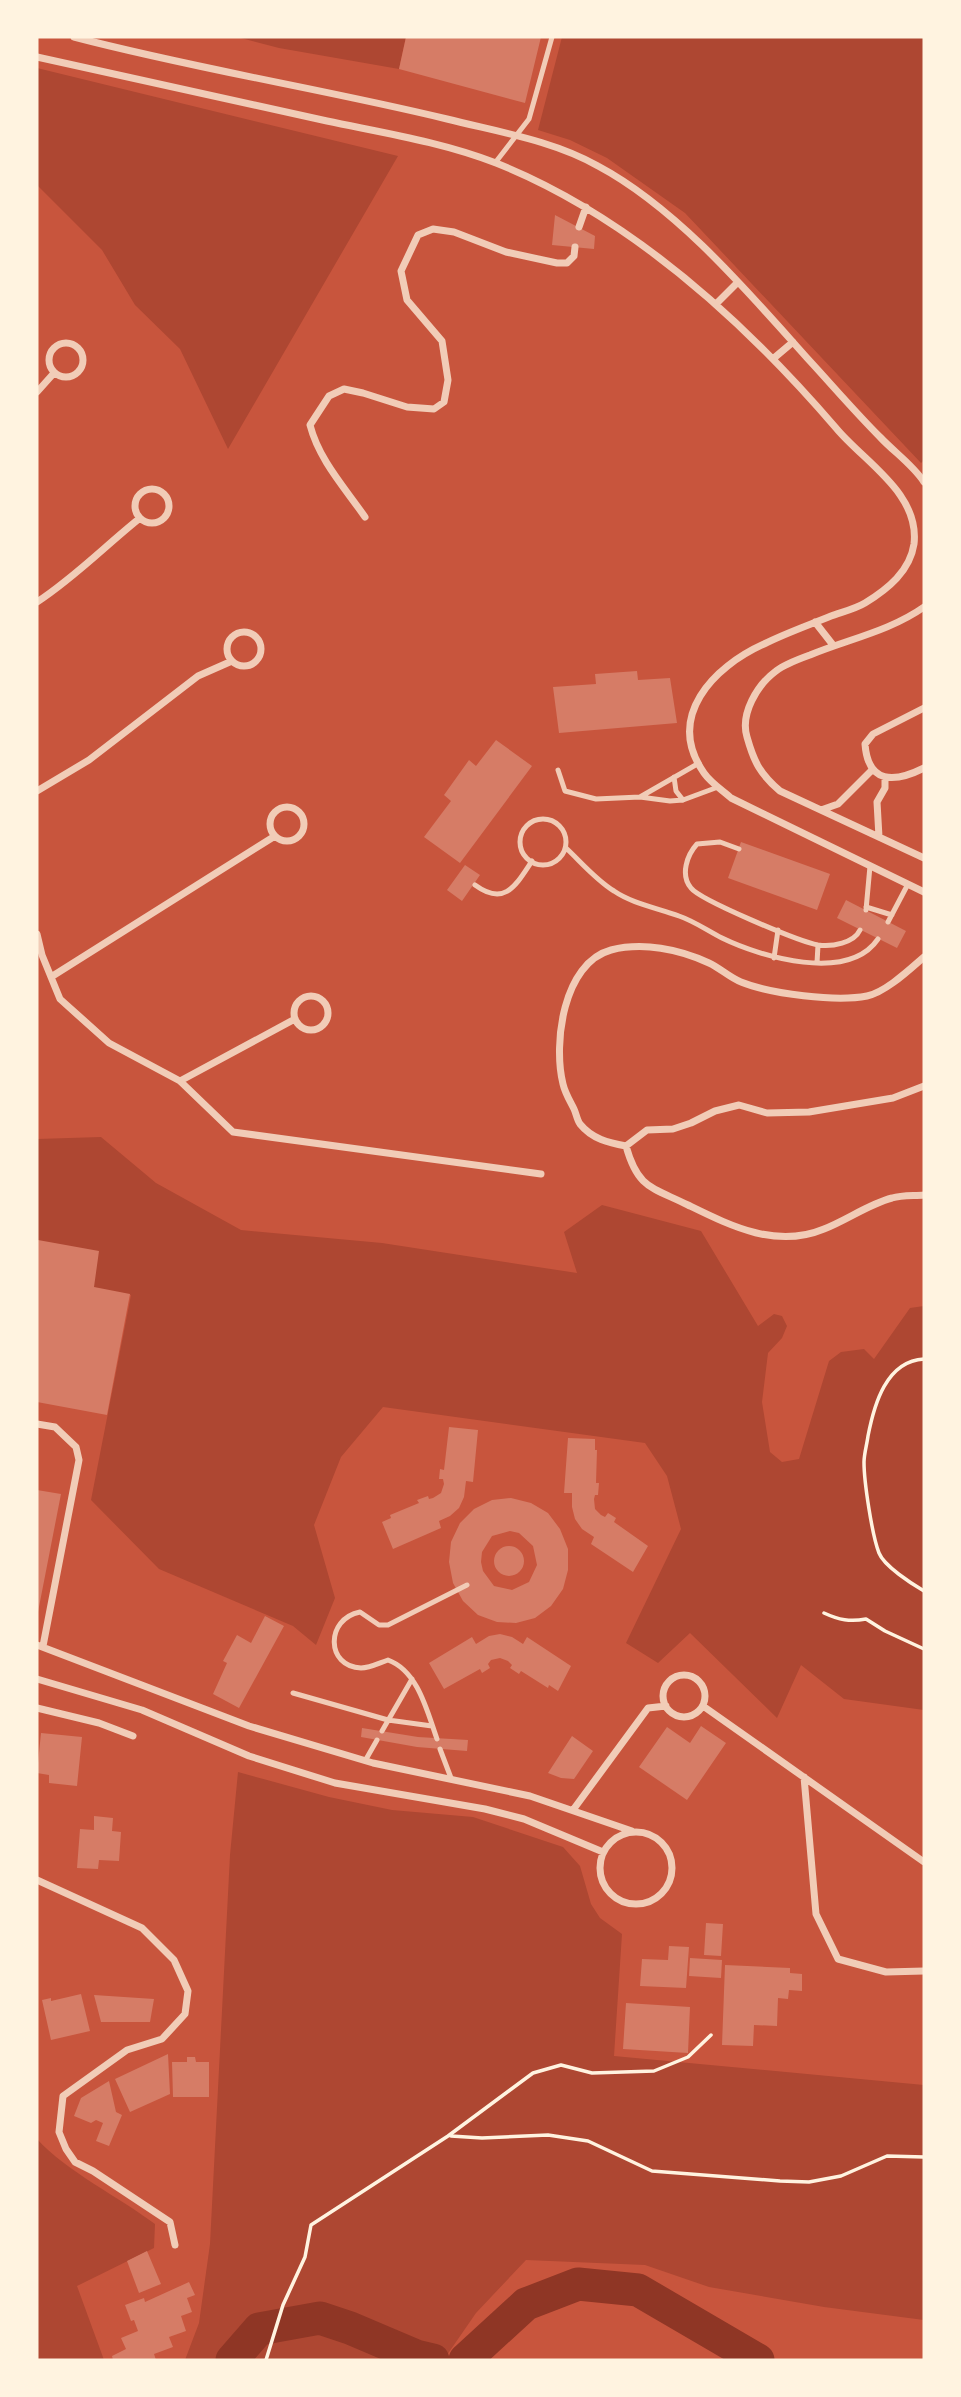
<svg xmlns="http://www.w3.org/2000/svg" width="961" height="2397" font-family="'Sofia Sans Condensed',sans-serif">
<rect width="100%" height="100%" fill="#c8553d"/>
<path fill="#ae4732" d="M237,37H406L399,69L279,48Z
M562,37H924V460L921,463L685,213L607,158L570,140L538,130Z
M37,68L398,156L228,449L180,349L135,305L102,250L37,185Z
M101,1137L156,1183L241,1230L382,1243L577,1273L564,1232L602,1205L701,1231L758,1326L774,1314L782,1316L787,1326L782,1338L768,1353L762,1402L770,1452L782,1462L799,1459L829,1361L841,1352L864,1349L874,1359L910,1308L924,1306V1710L844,1699L801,1665L777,1718L690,1633L658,1663L626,1643L681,1529L667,1476L645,1443L383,1407L341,1457L314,1525L335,1598L316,1645L293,1626L159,1569L91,1500L131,1295L37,1276V1139Z
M238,1772L329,1797L392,1810L473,1817L563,1847L580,1866L591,1904L600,1918L622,1934L614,2056L924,2085V2320L824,2307L709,2287L645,2265L526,2260L476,2313L447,2355L458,2360H185L199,2323L210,2244L230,1855Z
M37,2139C66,2171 119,2197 155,2224L154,2248L77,2286L104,2360H37Z"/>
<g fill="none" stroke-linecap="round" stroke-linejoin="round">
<path stroke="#8f3625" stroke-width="33" d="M232,2360L259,2329L320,2318L350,2328L416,2356L433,2360
M465,2360L526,2304L578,2284L638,2290L758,2360"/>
</g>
<path fill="#d67c66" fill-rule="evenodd" d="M406,37H541L525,103L399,69Z
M555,215L595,236L594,249L552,245Z
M637,671L638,680L670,678L677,723L559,733L553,687L596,684L595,674Z
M496,740L532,766L460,863L424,837L451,801L444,795L469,760L476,766Z
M741,842L830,874L817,910L728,878Z
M465,865L480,875L462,901L447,890Z
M846,900L906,931L897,948L837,918Z
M38,1240L99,1251L94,1287L130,1294L107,1415L37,1402Z
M449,1427L478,1430L473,1482L466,1481L464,1497L459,1508L450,1516L439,1521L441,1528L393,1549L382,1522L391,1518L390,1515L419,1503L417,1500L428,1496L429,1499L433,1498L441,1493L444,1484L443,1479H439L440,1469L444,1470Z
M568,1438L595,1439V1450H597L596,1483H599L598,1495H595L594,1499L595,1509L601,1515L605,1517L608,1513L616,1518L614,1522L648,1546L633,1572L591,1544L594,1537L582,1529L575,1519L572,1507V1493H564Z
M37,1490L61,1494L38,1612H37Z
M511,1498L531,1503L548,1513L560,1529L568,1549V1570L563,1589L551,1606L535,1618L516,1623L497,1622L478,1615L463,1601L453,1583L449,1562L451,1542L460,1523L474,1509L492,1500ZM510,1531L519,1533L533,1546L537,1565L529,1582L512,1590L494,1586L483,1571L481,1562L482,1552L492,1536Z
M494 1561a15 15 0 1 1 30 0a15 15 0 1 1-30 0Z
M265,1616L284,1626L239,1708L213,1694L227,1663L223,1661L237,1635L251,1643Z
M500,1634L512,1637L523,1644L527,1637L571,1666L558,1691L549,1685L548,1688L521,1671L519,1674L510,1668L512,1665L508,1661L500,1658L491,1660L488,1664L490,1668L482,1673L480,1669L444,1689L429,1663L472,1637L476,1644L489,1636Z
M701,1726L726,1743L687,1800L639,1767L667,1727L690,1743Z
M362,1728L418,1737L468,1740L467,1751L417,1747L361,1737Z
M41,1733L82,1737L77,1786L49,1783V1775L37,1773Z
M572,1736L593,1751L574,1779L561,1778L548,1773Z
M94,1816L113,1818L112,1831L121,1832L119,1861L99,1860L98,1869L77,1868L80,1829L94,1830Z
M706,1923L723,1924L721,1956L704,1955Z
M669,1946L689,1947L686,1988L640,1986L642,1959L668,1960Z
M690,1958L722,1960L721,1978L689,1976Z
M725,1965L790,1968V1973L802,1974V1991L789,1990L788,1999L778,1998L777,2026L754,2025L753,2046L722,2045Z
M81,1994L90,2031L51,2040L42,2000L51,1998V2001Z
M94,1995L154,1999L150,2022H101Z
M626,2003L690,2007L688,2053L623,2049Z
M168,2054L170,2094L130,2112L115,2079Z
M187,2057H195L196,2062H209V2097H173L172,2062H187Z
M109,2081L116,2112L122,2115L109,2146L96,2141L103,2123L96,2120L91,2123L74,2116L81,2098Z
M147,2251L161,2284L139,2293L127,2261Z
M189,2282L195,2295L187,2298L192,2312L181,2316L186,2331L169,2337L173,2347L154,2354L156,2360H113L112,2356L126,2349L121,2338L138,2331L134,2320L131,2321L125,2305L144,2298L145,2302Z"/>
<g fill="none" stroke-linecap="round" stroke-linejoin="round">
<path stroke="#fff3e0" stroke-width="3.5" d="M924,1359C886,1361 874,1405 868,1436C867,1444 864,1454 864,1462C864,1482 872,1535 879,1553C884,1566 912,1584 924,1591
M824,1613C839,1620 850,1622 866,1619L885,1631L924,1649
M451,2136L482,2138L548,2135L588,2141L652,2171L780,2181L809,2182L841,2176L887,2156L924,2157
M266,2360L283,2305L305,2257L311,2225L448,2136L533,2073L561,2065L592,2073L654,2071L688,2057L711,2035"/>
<path stroke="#f1ccb7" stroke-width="5" d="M495,163L529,119L552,37
M558,770L565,791L596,799L640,797L670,801L683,800L718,787
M674,777L676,791L683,800
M640,797L699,763
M520 842a23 23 0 1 1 46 0a23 23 0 1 1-46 0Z
M566,848C581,862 596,880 614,891C633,904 658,908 679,916C694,921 708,931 722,938C761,957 848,983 878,939
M739,849L720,842L697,844C687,855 680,875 691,888C700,900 800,942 818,945C832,947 854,943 860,930
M475,885C505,907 516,885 532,861
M866,907L892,915
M866,910L870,866
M888,922L908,884
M774,958L778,930
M817,963L818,945
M293,1693L388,1720L432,1726
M382,1731L412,1679
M437,1739C427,1711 418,1671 388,1660C379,1663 370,1668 361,1668C326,1667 325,1619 360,1612L379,1625H388L467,1585
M440,1749L451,1778
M365,1761L377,1740"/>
<path stroke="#f1ccb7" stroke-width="7" d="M74,37C196,69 323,89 447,119C498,132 552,140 598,166C677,208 749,293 808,359C832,385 855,412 880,437C894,452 913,465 924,482
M37,57C133,79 230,99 327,121C384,133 442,142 496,163C629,216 744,321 836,428C864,462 920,493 914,544C910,571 888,589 865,603C855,609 842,612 831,616C809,625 786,633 764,644C713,667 665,717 704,773C711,783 722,790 731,798L924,892
M579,227L586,207
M717,303L738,282
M49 360a17 17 0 1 1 34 0a17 17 0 1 1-34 0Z
M774,358L793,342
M37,392L54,373
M135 506a17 17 0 1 1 34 0a17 17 0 1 1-34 0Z
M365,517C345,488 319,460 310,425L329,396L344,389L363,393L407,407L434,409L444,402L448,380L442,341L407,300L401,271L418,235L433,229L454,232L506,252L557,263H567L574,256L575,247
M37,602C74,578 105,546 140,518
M924,607C890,631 849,639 810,655C799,659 785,664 776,671C757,685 740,714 747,737C754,762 760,774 780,791L924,858
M815,622L833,645
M227 649a17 17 0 1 1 34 0a17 17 0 1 1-34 0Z
M924,708L873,734L865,744C868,784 894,783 924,768
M37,791L89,760L198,676L232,661
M270 824a17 17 0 1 1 34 0a17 17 0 1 1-34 0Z
M821,810L838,804L872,770
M879,837L877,802L885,788V778
M37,934L42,955L60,999L109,1043L180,1081L233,1132L541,1174
M924,957C910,969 886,992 867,996C836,1002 771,994 741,982C730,978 720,968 709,963C679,949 643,942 611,950C563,963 553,1044 563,1084C565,1093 570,1101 574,1109C576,1113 577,1120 580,1124C592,1139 609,1143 626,1146L647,1130L673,1129L691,1123L715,1111L739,1105L767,1113L809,1112L893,1098L924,1086
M51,977L275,836
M294 1013a17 17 0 1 1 34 0a17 17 0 1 1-34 0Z
M180,1081L295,1019
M626,1146C638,1189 652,1187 688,1205C731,1226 776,1249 824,1229C847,1220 869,1204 892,1198C902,1195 914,1196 924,1195
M37,1424L55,1427L76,1447L79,1460L43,1646
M37,1645L249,1726L373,1763L530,1796L632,1831
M663 1696a21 21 0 1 1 42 0a21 21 0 1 1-42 0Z
M37,1679L142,1710L249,1756L335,1783L485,1809L524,1819L603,1852
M703,1706L924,1862
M37,1708L99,1723L133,1736
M804,1777L816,1914L838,1959L886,1972L924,1971
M573,1810L648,1708L666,1706
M600 1868a36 36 0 1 1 72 0a36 36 0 1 1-72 0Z
M37,1880L142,1928L174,1960L188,1991L185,2014L162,2039L127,2050L63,2096L59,2132L66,2149L75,2162L93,2171L170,2222L175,2245"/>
</g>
<rect width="961" height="2397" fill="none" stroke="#fff3e0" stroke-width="77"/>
</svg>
